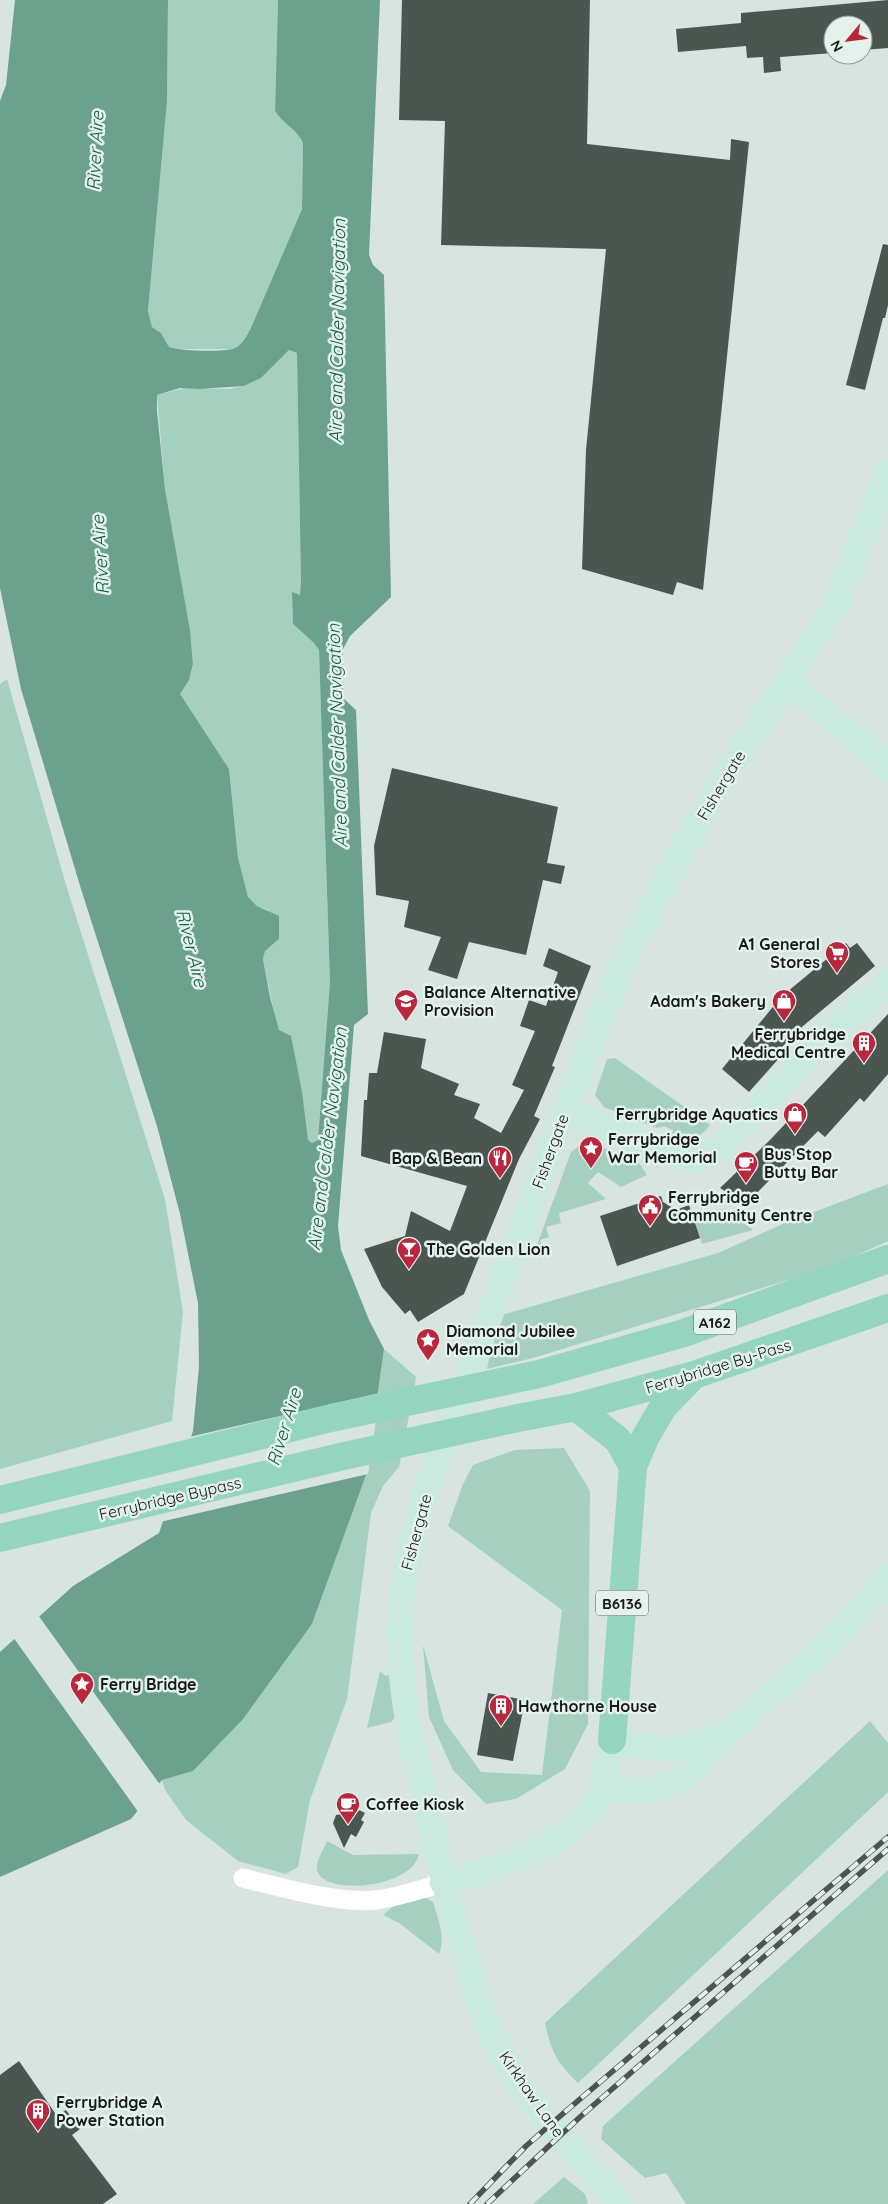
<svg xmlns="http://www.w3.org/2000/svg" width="888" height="2204" font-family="Quicksand,sans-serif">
<rect width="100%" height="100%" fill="#d7e4df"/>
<path fill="#a5d0bf" d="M168,0H278L275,111C283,124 298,130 303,143L302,209L250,330L242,344L232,349H174L169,347L161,333L152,327L148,311L167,101Z
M289,350L297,353L301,584V595L292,593L293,624L314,643L319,650L330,982L318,1140L312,1143L308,1140L275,1017L263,959L265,951L279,939L268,910L257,906L248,897L243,879L238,858L229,769L179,694L189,680L193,664L190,630L165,489L157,395L185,388L229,389L244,386L261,378Z
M7,679L66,885L165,1199L183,1312L172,1421L0,1469V684Z
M615,1058L710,1125C701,1138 687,1143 672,1134L673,1130L664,1126L657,1128L604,1107L595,1095L607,1059Z
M583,1143H593L639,1163L647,1175L621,1187L598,1172L588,1183L606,1199L559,1213L561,1223L546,1227L549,1237L540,1240L544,1253L533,1256L571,1152Z
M888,1184V1241L831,1267L533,1358L487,1369L498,1316L718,1253L785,1223Z
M721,1209L730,1212L753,1230L702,1244L692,1214Z
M384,1349L416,1377L415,1385L399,1467L383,1486L371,1513L347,1699L310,1800L298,1867L286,1874L238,1861L186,1820L165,1790L162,1780L193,1771L312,1624L366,1475Z
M564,1448L590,1491L588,1724L565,1769L516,1799L486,1804L453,1770L429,1717L423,1645L444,1721L481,1772L542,1775L562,1610L448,1526L463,1484L473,1465L515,1450Z
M380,1671L384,1675L395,1677L397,1715L391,1722L367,1728Z
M870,1721L888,1743V1792L578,2083C557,2063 551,2051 545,2023Z
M327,1841L353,1855L419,1854C412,1889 322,1896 317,1870C315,1862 324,1849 327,1841Z
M888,1870V2204H686L666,2173L645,2178L601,2139L603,2126Z
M417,1897H424L433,1902C438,1919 446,1937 439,1954L399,1923L383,1915L394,1906Z
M564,2177L585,2194L588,2204H533Z"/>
<path fill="#6ca28d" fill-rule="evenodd" d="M15,0H168L167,101L148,311L152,327L161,333L169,347C178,351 222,352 232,349C242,346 245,338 250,330L302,209L303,143C298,130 283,124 275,111L278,0H380L369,255L373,265L384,275L391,597L350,636L343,649L342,677L344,699L356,710L368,1014L354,1025L338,1226L341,1250L369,1320L384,1349L366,1475L312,1624L243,1719L193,1771L162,1780L131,1819L0,1877V1652L73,1586L159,1533L193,1431L199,1366L198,1303L180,1214L157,1126L81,889L21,689L0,588V101L6,85ZM289,350L297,353L301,584L300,595L292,592L293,624L314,643L319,650L330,982L318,1140L312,1143L308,1140L302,1092L291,1036L279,1030L270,997L263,959L265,951L279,939V916L257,906L248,897L238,858L229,769L180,694L189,680L193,664L190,630L165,489L157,411V395L180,388L199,389L244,386L261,378Z"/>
<path fill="#d7e4df" d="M380,1393L368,1474L160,1522L189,1437Z
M38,1615L161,1786L139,1813L13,1637Z"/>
<path fill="#4b5651" d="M402,0H590L587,144L730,160L731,139L749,142L703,590L677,582L673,595L582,569L586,450L606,249L441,245L445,121L399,120Z
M888,0V48L863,50V25H833V53L780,57L781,71L764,73L763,57L747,58L746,46L678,52L676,29L741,23V13Z
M883,244L888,245V305L885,318H883L865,390L846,385Z
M392,768L558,807L547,863L565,866L561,884L543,880L526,955L469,942L457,979L428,970L441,937L404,927L409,901L376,895L374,846Z
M846,943L850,948L857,943L875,966L803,1026L777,1052L781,1056L749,1092L722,1069L781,997Z
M549,948L591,966L552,1066L555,1067L534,1116L540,1119L519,1159L464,1294L418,1322L410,1310L405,1314L382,1287L364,1249L405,1236L411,1211L450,1231L467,1186L361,1156L364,1100H367L369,1073H377L384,1032L426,1039L421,1068L459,1084L454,1095L480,1104L474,1118L501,1133L524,1090L512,1085L535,1031L520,1026L529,1000L546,1006L558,972L543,966Z
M888,1014V1074L864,1102L860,1098L825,1137L818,1131L746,1204L720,1188L771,1139Z
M661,1196L663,1202L676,1210L689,1205L700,1238L617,1266L600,1216Z
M488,1693L525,1700L513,1761L477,1755Z
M349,1805L365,1813L361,1820L364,1822L356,1837L351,1834L344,1848L333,1823L336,1815L344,1814Z
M19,2061L57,2116L66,2110L80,2129L72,2135L117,2194L103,2204H0V2075Z"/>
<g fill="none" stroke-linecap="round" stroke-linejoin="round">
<path stroke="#fff" stroke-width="19" d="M243,1878C279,1887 340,1904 376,1900C399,1897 421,1889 443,1883"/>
<path stroke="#caeadf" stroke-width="26" d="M786,682L873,752L888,769
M565,1110L681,1158L697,1160L721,1147L829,1035L888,982
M601,1791L651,1790L674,1783L697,1766L728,1732L810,1662L844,1628L888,1577
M443,1883C495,1867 578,1847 601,1791L612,1740L663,1749L691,1746L722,1734
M621,2204C578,2156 531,2108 500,2051C483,2019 474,1986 464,1952C450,1904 437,1857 427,1808C413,1746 397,1683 400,1619C401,1573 415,1530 428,1485L565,1110L625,957L683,848L728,771L835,606L888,472"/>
<path stroke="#95d5bf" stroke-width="28" d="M576,1407L618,1440L633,1467
M0,1500L331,1418L539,1374L684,1333L888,1259
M0,1538L344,1456L518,1418L576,1407L694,1375L888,1308
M612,1740L633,1467L645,1438L663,1407L693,1376"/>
<g stroke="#4d5451" stroke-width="5.5">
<path id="rail" d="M470,2204L526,2146L566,2111L888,1837
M487,2204L580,2117L888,1849"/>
</g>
<use href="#rail" stroke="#e4f2ec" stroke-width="4" stroke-dasharray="11" stroke-linecap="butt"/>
</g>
<defs>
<g id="supermarket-pin" transform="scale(1.25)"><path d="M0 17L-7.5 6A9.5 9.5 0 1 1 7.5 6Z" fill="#b9273e" stroke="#e4f2ec"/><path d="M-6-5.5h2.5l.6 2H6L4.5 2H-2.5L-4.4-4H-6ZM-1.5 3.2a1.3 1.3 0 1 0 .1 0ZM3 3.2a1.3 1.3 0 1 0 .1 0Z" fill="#fff"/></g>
<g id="school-pin" transform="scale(1.25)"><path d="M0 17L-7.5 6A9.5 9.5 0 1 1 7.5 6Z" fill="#b9273e" stroke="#e4f2ec"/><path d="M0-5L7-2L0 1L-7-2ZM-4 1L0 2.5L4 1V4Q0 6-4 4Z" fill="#fff"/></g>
<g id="shop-pin" transform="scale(1.25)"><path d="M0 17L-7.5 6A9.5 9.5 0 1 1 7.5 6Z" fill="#b9273e" stroke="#e4f2ec"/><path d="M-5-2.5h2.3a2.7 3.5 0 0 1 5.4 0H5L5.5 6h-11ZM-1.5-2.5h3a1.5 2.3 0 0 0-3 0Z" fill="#fff"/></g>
<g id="building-pin" transform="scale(1.25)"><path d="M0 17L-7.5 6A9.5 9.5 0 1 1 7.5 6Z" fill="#b9273e" stroke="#e4f2ec"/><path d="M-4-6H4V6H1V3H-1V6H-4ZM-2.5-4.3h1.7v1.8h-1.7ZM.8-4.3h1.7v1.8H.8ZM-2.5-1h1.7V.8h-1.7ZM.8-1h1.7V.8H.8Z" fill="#fff"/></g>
<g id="sight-pin" transform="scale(1.25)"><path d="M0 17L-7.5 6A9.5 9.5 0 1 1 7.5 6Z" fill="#b9273e" stroke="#e4f2ec"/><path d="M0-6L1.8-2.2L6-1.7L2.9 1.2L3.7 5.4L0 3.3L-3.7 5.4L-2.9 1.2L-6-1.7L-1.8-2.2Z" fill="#fff"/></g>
<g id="restaurant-pin" transform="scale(1.25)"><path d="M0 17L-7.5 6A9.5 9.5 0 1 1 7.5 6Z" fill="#b9273e" stroke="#e4f2ec"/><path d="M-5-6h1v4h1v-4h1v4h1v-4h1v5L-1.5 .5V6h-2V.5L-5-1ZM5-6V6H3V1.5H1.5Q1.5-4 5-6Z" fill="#fff"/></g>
<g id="cafe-pin" transform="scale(1.25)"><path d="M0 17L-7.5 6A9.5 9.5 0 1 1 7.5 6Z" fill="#b9273e" stroke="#e4f2ec"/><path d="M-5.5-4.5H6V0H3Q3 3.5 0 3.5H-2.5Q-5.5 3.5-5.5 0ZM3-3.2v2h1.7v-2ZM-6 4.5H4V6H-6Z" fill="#fff"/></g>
<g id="civic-pin" transform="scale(1.25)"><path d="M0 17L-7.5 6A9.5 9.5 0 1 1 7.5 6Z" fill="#b9273e" stroke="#e4f2ec"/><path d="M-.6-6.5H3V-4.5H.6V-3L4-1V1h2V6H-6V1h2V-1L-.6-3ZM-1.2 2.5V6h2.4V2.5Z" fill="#fff"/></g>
<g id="bar-pin" transform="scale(1.25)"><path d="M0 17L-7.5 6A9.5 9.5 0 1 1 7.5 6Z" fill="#b9273e" stroke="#e4f2ec"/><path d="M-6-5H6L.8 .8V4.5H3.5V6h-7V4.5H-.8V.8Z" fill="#fff"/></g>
</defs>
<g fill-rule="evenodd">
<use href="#supermarket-pin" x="837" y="953"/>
<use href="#school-pin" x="406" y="1001"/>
<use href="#shop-pin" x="784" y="1001"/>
<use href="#building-pin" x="864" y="1043"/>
<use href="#shop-pin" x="795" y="1114"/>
<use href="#sight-pin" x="591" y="1148"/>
<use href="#restaurant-pin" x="500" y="1158"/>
<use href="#cafe-pin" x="746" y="1163"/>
<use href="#civic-pin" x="650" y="1206"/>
<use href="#bar-pin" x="409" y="1249"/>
<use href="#sight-pin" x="428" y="1340"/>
<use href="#sight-pin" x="82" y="1684"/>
<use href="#building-pin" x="501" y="1706"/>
<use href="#cafe-pin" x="348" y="1804"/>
<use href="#building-pin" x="38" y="2111"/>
</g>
<g text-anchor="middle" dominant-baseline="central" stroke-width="5" stroke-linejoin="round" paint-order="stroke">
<g fill="#e4f2ec" stroke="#545b58" stroke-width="1">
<rect x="694" y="1309.5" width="42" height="25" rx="4"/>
<rect x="596" y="1590.5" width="52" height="25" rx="4"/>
</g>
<g font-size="15" font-weight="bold" fill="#161a18">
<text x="715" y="1322">A162</text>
<text x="622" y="1603">B6136</text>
</g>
<g font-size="16" fill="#161a18" stroke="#e4f2ec">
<text transform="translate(721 785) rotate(-59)">Fishergate</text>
<text transform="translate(550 1151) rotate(-70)">Fishergate</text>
<text transform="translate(718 1366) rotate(-17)">Ferrybridge By-Pass</text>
<text transform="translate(170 1498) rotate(-13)">Ferrybridge Bypass</text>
<text transform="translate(416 1532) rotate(-75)">Fishergate</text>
<text transform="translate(532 2094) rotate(55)">Kirkhaw Lane</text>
</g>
<g font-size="16" font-weight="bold" fill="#161a18" stroke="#e4f2ec" text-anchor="start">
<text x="820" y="944" text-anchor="end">A1 General<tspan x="820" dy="18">Stores</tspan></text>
<text x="424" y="992">Balance Alternative<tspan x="424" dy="18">Provision</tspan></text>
<text x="766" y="1001" text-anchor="end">Adam's Bakery</text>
<text x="846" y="1034" text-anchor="end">Ferrybridge<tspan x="846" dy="18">Medical Centre</tspan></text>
<text x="778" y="1114" text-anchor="end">Ferrybridge Aquatics</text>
<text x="608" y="1139">Ferrybridge<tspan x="608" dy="18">War Memorial</tspan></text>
<text x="764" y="1154">Bus Stop<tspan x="764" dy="18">Butty Bar</tspan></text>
<text x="482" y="1158" text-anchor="end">Bap &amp; Bean</text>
<text x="668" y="1197">Ferrybridge<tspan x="668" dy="18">Community Centre</tspan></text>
<text x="426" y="1249">The Golden Lion</text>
<text x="446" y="1331">Diamond Jubilee<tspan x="446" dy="18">Memorial</tspan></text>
<text x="100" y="1684">Ferry Bridge</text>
<text x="518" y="1706">Hawthorne House</text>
<text x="366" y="1804">Coffee Kiosk</text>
<text x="56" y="2102">Ferrybridge A<tspan x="56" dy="18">Power Station</tspan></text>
</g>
<g font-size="18" font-style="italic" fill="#145a45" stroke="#e4f2ec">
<text transform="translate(95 151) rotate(-87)">River Aire</text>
<text transform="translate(337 331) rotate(-89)">Aire and Calder Navigation</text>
<text transform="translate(100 555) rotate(-94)">River Aire</text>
<text transform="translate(337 736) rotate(-92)">Aire and Calder Navigation</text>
<text transform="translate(192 948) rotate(76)">River Aire</text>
<text transform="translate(327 1139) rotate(-83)">Aire and Calder Navigation</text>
<text transform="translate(284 1427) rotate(-73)">River Aire</text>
</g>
</g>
<g transform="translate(848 40) rotate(241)"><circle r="24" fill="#e4f2ec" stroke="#929c97"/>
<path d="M0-4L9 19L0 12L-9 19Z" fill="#b9273e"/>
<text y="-8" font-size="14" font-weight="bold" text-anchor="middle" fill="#161a18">N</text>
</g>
</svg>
